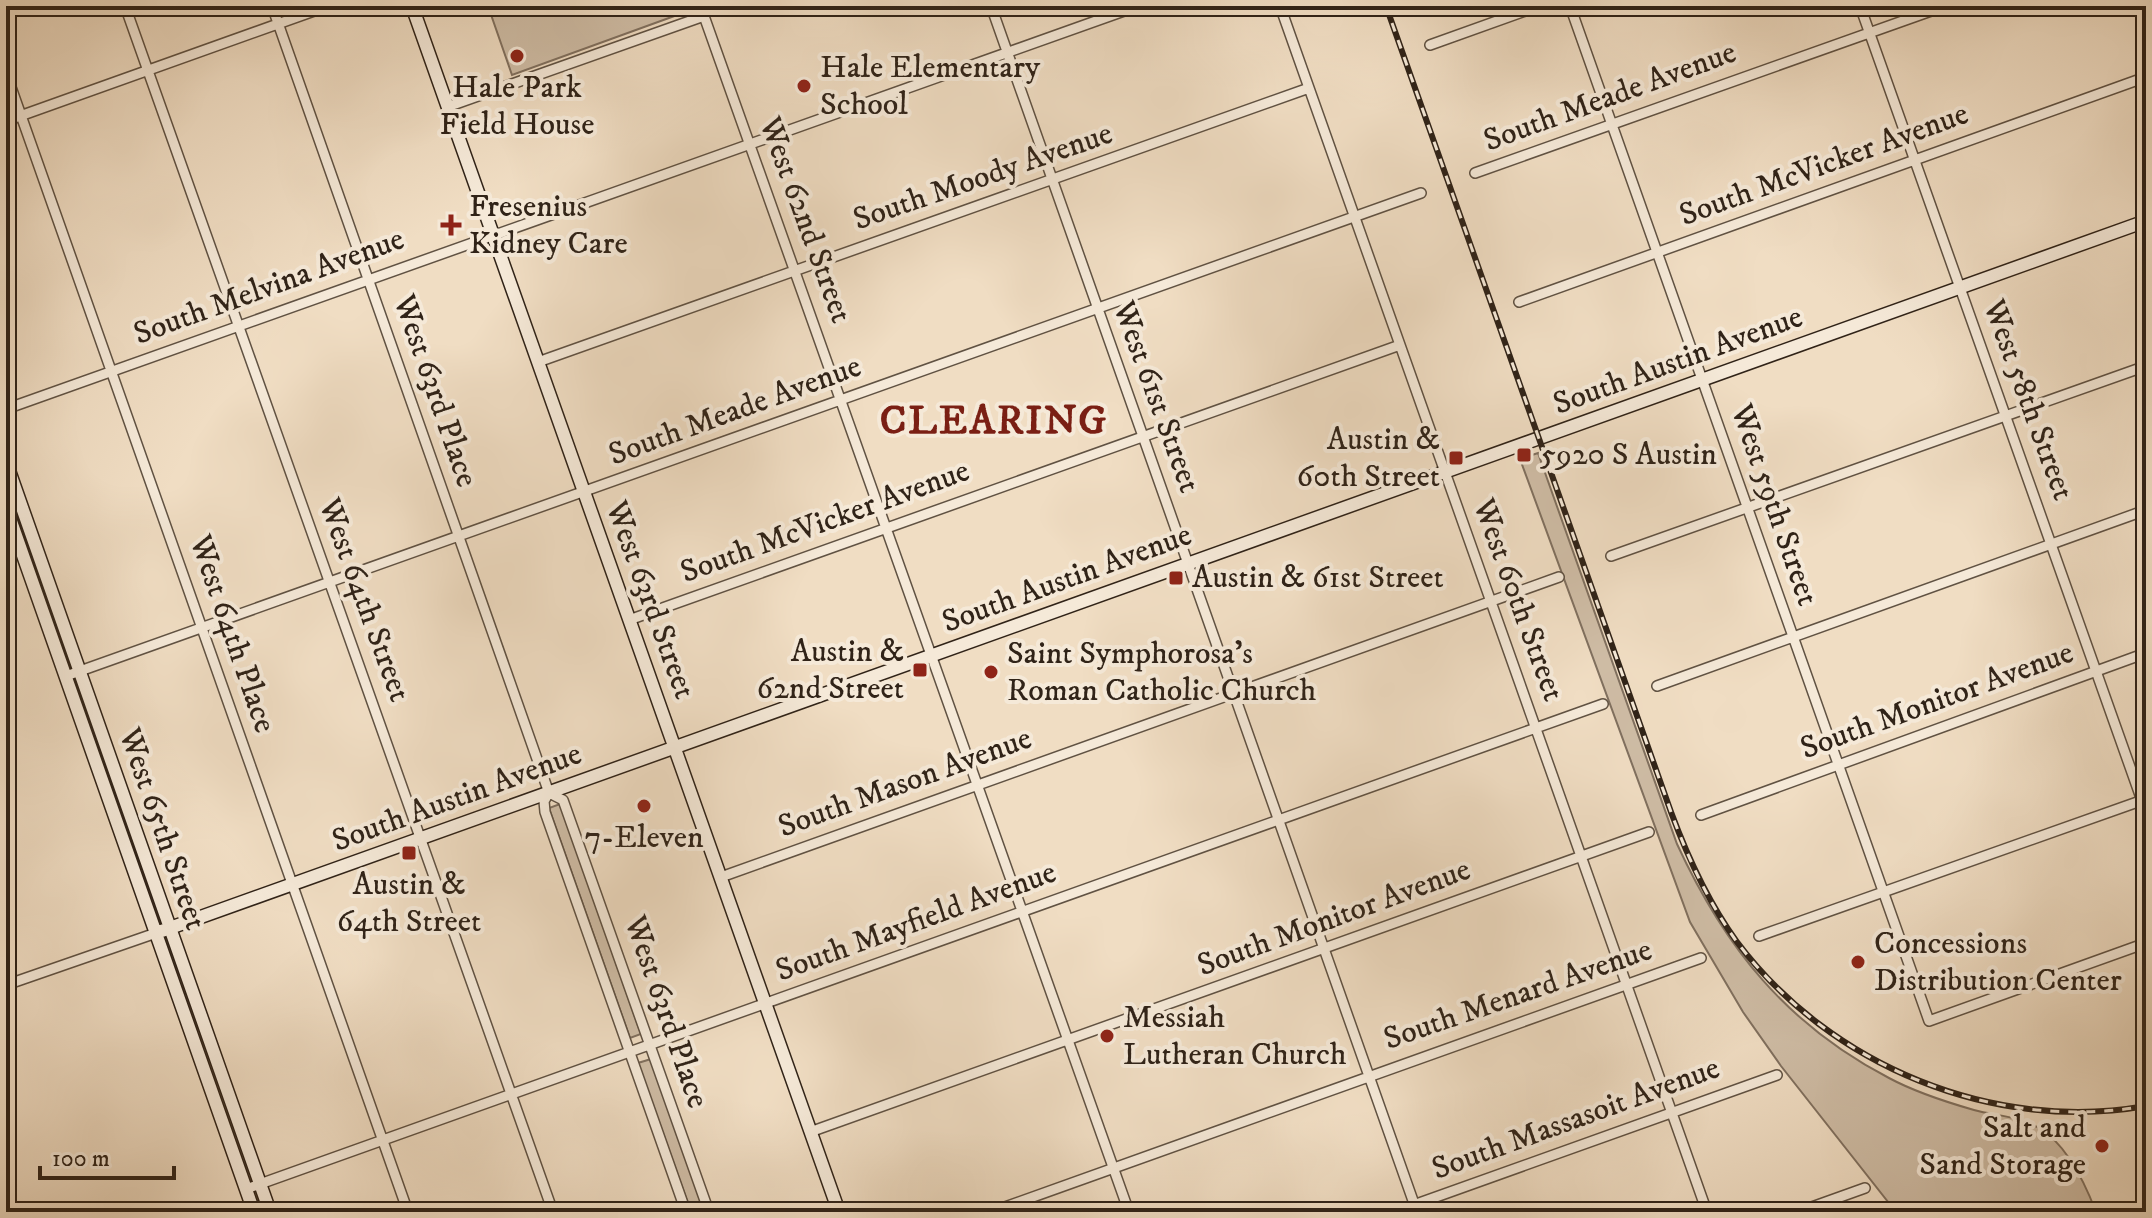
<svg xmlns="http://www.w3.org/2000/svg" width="2152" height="1218" font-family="'IM FELL DW Pica',serif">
<rect width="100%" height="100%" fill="#f0ddc3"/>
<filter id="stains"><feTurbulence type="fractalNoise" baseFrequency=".0025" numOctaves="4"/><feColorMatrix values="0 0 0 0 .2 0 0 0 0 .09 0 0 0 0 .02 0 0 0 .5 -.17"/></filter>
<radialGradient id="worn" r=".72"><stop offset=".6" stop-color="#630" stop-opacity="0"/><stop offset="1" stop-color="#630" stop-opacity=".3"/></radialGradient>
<path fill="#cfbda6" stroke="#80705f" stroke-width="2" d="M488,6H702L512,75Z
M1538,453L1677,844C1725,948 1787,1025 1889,1078C1915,1092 1946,1102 1974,1110C1996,1116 2019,1116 2039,1128C2066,1144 2085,1183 2096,1212H1896L1781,1066L1743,1012L1690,922L1520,459Z
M560,804L641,1034L630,1038L549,808Z
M651,1059L705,1212H691L638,1063Z"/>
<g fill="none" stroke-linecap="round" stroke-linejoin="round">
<g stroke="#605243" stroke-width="12">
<path id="street" d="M125,6L553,1212
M272,6L549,793L544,801L545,812L686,1212
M991,6L1417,1212
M1280,6L1707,1212
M1570,6L1929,1021L2146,943
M1860,6L2146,812
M1430,45L1539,6
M6,73L408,1212
M447,107L704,16L1129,1212
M6,121L328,6
M1475,173L1945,6
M1519,302L2146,77
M538,362L1309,88
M6,409L1138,6
M1611,556L2146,366
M629,620L1400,345
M66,676L1421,193
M1657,686L2146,510
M549,793L563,800L709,1212
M1701,815L2146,653
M721,877L1559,577
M1759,936L2146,799
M6,985L156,933
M810,1132L1649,832
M246,1189L1603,704
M991,1212L1701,958
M1394,1212L1777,1075
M1798,1212L1865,1188"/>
</g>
<g stroke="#302318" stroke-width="15">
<path id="secondary" d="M412,6L839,1212
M6,462L270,1212
M6,507L254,1212
M156,933L2146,221"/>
</g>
<use href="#street" stroke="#f5e9d8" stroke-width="9"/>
<use href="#secondary" stroke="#f5e9d8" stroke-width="12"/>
<g stroke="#302318" stroke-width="6">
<path id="rail" d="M1386,6L1671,812C1688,858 1708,902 1737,942C1830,1066 1993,1133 2146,1106"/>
</g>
<use href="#rail" stroke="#f5e9d8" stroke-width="3" stroke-dasharray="9" stroke-linecap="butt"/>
</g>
<g fill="#8f2418" stroke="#f5e9d8" stroke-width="3">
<circle cx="517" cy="56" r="8"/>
<circle cx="804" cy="86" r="8"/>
<path d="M447 213h8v8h8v8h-8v8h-8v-8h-8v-8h8z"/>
<rect x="1516" y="447" width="16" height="16" rx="4"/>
<rect x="1448" y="450" width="16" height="16" rx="4"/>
<rect x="1168" y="570" width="16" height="16" rx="4"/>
<rect x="912" y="662" width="16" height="16" rx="4"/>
<circle cx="991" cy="672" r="8"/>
<circle cx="644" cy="806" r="8"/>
<rect x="401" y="845" width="16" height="16" rx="4"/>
<circle cx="1858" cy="962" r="8"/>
<circle cx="1107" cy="1036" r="8"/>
<circle cx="2102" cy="1146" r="8"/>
</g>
<g text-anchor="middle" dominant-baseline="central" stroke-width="8" stroke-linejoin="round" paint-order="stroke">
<g font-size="32" fill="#302318" stroke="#f5e9d8" text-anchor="start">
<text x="820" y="68">Hale Elementary<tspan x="820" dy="37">School</tspan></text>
<text x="517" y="88" text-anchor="middle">Hale Park<tspan x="517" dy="37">Field House</tspan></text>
<text x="469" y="207">Fresenius<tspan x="469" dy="37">Kidney Care</tspan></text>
<text x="1440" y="440" text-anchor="end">Austin &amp;<tspan x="1440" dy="37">60th Street</tspan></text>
<text x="1540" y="455">5920 S Austin</text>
<text x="1192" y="578">Austin &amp; 61st Street</text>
<text x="904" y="652" text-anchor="end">Austin &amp;<tspan x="904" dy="37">62nd Street</tspan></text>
<text x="1007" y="654">Saint Symphorosa's<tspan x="1007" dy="37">Roman Catholic Church</tspan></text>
<text x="644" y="838" text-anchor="middle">7-Eleven</text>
<text x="409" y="885" text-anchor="middle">Austin &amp;<tspan x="409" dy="37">64th Street</tspan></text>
<text x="1874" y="944">Concessions<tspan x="1874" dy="37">Distribution Center</tspan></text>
<text x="1123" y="1018">Messiah<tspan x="1123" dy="37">Lutheran Church</tspan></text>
<text x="2086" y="1128" text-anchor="end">Salt and<tspan x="2086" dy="37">Sand Storage</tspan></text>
</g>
<g font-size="32" fill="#302318" stroke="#f5e9d8">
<text transform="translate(1610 97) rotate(-20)">South Meade Avenue</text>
<text transform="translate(1824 165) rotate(-20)">South McVicker Avenue</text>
<text transform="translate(983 177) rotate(-19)">South Moody Avenue</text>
<text transform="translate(805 220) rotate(70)">West 62nd Street</text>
<text transform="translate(269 287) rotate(-20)">South Melvina Avenue</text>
<text transform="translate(1678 361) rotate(-20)">South Austin Avenue</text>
<text transform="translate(435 391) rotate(71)">West 63rd Place</text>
<text transform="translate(1156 397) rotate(70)">West 61st Street</text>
<text transform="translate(2028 400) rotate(70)">West 58th Street</text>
<text transform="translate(735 411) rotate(-20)">South Meade Avenue</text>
<text transform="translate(1774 505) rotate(71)">West 59th Street</text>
<text transform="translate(825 522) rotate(-20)">South McVicker Avenue</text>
<text transform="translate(1067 579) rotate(-20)">South Austin Avenue</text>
<text transform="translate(364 600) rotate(70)">West 64th Street</text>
<text transform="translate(650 600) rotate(70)">West 63rd Street</text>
<text transform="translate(1518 600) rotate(70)">West 60th Street</text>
<text transform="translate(232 634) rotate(71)">West 64th Place</text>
<text transform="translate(1937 701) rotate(-20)">South Monitor Avenue</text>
<text transform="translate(905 783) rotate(-20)">South Mason Avenue</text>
<text transform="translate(457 798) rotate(-20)">South Austin Avenue</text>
<text transform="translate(162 829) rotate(71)">West 65th Street</text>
<text transform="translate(1334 918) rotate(-20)">South Monitor Avenue</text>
<text transform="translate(916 922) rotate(-20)">South Mayfield Avenue</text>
<text transform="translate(1518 995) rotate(-19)">South Menard Avenue</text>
<text transform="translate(666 1012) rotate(71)">West 63rd Place</text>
<text transform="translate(1576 1119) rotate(-20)">South Massasoit Avenue</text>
</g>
<g font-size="40" font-weight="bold" letter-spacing="2" fill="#7a1f14" stroke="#f5e9d8">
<text x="994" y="422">CLEARING</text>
</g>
</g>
<rect width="2152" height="1218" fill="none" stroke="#f0ddc3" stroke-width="32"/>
<rect x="8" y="8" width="2136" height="1202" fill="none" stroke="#302318" stroke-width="4"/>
<rect x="16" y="16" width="2120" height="1186" fill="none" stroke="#302318" stroke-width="2"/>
<path d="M40 1166v12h134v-12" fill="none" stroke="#302318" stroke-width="4"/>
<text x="52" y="1166" font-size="24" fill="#302318" stroke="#f5e9d8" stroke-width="6" paint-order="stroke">100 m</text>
<rect width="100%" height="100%" filter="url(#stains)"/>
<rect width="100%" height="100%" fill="url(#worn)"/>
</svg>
